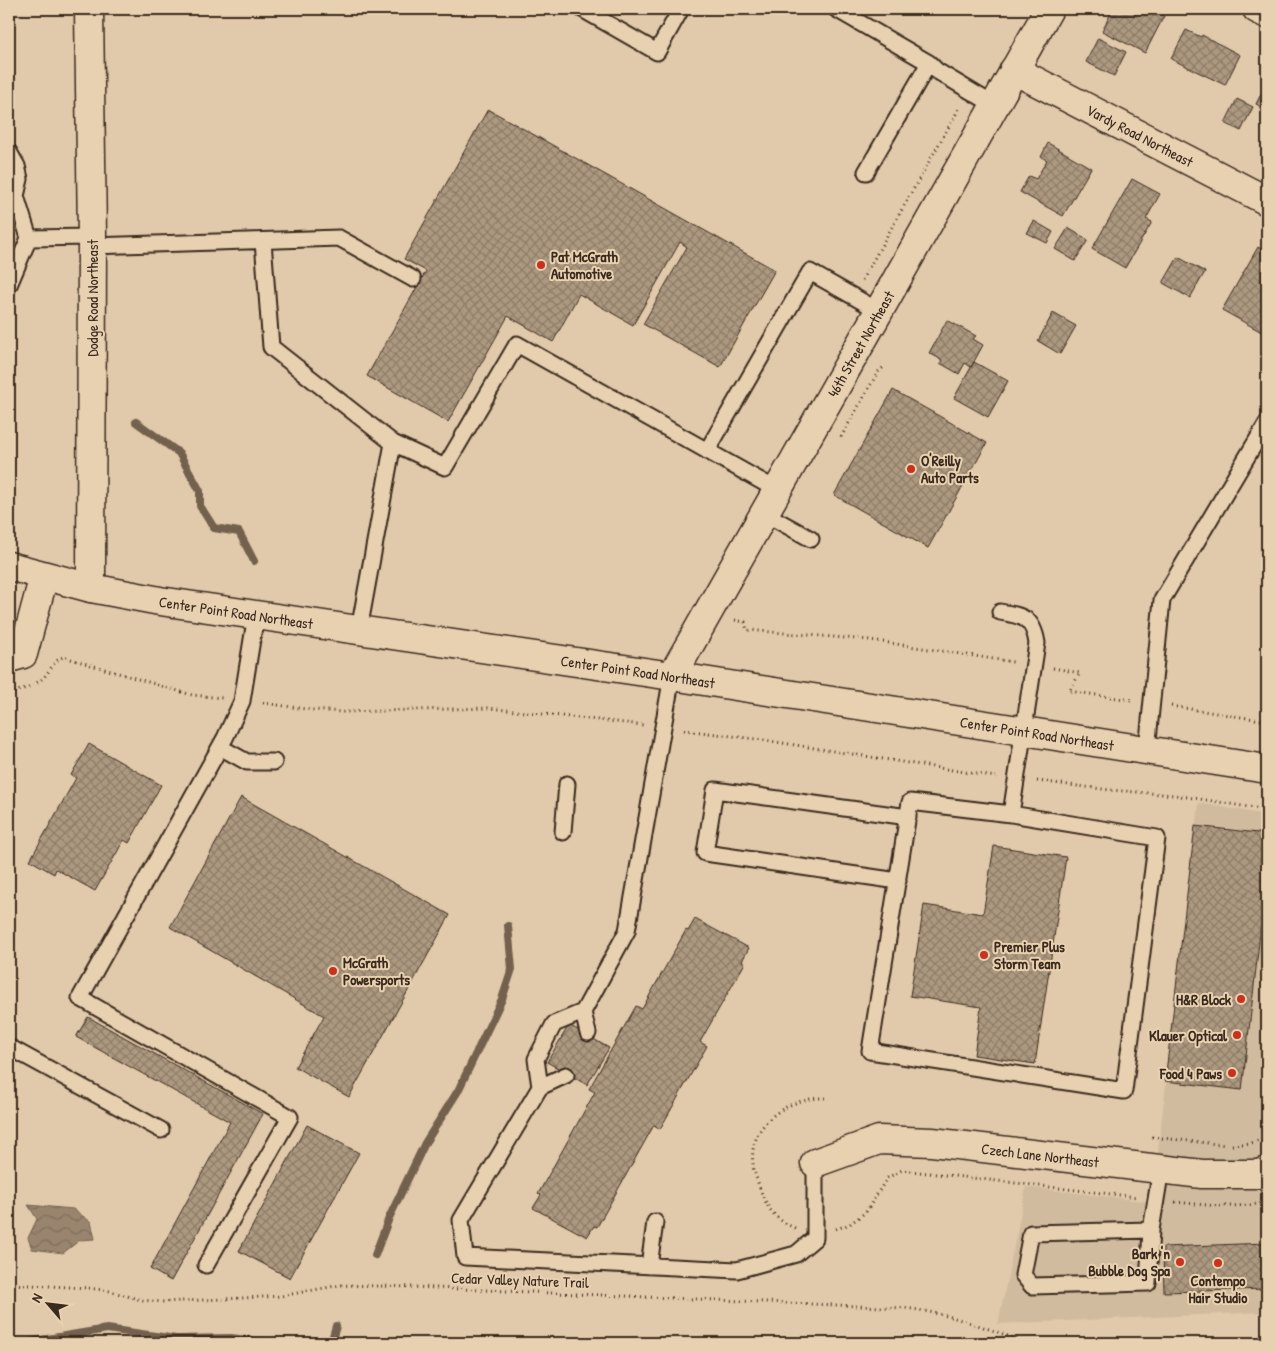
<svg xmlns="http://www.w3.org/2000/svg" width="1276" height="1352" font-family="'Patrick Hand',sans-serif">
<defs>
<pattern id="water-waves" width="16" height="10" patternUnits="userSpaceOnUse" patternTransform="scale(1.25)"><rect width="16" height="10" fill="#99856e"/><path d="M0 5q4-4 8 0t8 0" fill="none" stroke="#7e6d5a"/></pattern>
<pattern id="building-cross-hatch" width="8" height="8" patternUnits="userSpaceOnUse" patternTransform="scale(1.25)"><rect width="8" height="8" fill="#ad9980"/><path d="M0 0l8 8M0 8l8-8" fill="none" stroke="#8e7d68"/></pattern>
</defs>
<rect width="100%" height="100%" fill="#e1caab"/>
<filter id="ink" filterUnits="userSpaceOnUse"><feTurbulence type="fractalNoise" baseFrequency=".02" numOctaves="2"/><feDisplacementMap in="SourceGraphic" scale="10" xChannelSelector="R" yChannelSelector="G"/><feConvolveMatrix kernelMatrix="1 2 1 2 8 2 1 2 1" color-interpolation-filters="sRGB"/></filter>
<g filter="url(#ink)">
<path fill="#d1bb9e" d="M1199,803L1267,815V1312L998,1324L1026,1187L1152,1202Z"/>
<path fill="url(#water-waves)" stroke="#73614e" d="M28,1205L73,1209L91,1222L95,1239L80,1240L63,1253L32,1249L28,1238L37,1219Z"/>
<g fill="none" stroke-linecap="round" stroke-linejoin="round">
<path stroke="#73614e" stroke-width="8" d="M136,422L179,453L200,491V506L214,528L239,532L254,561
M375,1255L389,1218L425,1143L458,1091L502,999L512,969L508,926
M23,1343L107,1329L176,1339L231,1338L270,1343
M331,1343L336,1326"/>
</g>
<path fill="url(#building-cross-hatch)" stroke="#3b2a1e" d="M1113,9H1149L1164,16L1145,53L1102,31Z
M1186,30L1201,37L1202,35L1240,55L1225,85L1171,59Z
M1098,38L1126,52L1114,76L1086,62Z
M1267,82V110L1256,104Z
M1237,99L1253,107L1241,131L1225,123Z
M488,109L775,270L720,367L643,324L687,247L680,242L633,325L579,294L553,342L508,316L448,422L367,376L426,271L404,259Z
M1048,143L1091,168L1063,216L1020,192L1029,176L1036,179L1047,160L1041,157Z
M1132,179L1160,194L1146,219L1152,222L1125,268L1092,249Z
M1034,221L1053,232L1047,243L1027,233Z
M1068,228L1088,240L1075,261L1055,249Z
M1258,247L1267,252V335L1222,310Z
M1178,257L1205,272L1190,298L1163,283Z
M1053,313L1076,326L1060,354L1038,341Z
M947,320L976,336L973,339L983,345L971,367L965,363L959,374L940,363L942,360L929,353Z
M974,362L1008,381L988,417L954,398Z
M893,390L987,443L928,548L834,495Z
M89,744L161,785L129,843L124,840L95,891L56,869L54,874L30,860L76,778L71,775Z
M241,797L450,915L349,1097L295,1067L324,1016L170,927Z
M1195,826L1267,834V873L1242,1090L1165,1081Z
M994,846L1066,857L1035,1064L974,1055L981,1007L910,996L924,905L983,914Z
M695,919L749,948L742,961L745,963L700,1042L707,1046L660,1129L654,1125L597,1227L594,1226L587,1237L533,1208L541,1195L538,1194L595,1092L589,1089L636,1006L642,1009L686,930L688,931Z
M88,1017L263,1114L171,1281L150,1269L230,1122L76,1037Z
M569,1025L609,1048L587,1085L547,1062Z
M307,1125L359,1153L290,1278L239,1251Z
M1267,1243V1289L1164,1292L1163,1247Z"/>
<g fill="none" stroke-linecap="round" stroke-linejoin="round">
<g stroke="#3b2a1e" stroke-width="19">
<path id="lane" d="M582,9L657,52L681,9
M836,9L929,63L937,71L994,105
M9,152L17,166L20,179L16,196L29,238L92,237
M866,172L929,63
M263,241L271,347L393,443L359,630
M92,246L339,238L413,279
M9,285L29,238
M393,443L445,467L517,344L777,490
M707,451L810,272L879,311
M764,513L811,539
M1000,612C1024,616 1033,618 1037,643L1011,814L1157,838L1124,1091L870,1051L910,802L1011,814
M672,676L627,931L583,1012L554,1024L536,1059L540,1087L461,1220L465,1257L737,1270L796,1254L815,1238V1163
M220,747L247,762H274
M1147,750L1162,600L1267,423
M563,832L567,784
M898,881L705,853L715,790L908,817
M583,1012L588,1033
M9,1047L161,1130
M540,1087L566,1075
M1151,1230L1148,1283L1032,1286L1023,1275L1031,1233L1151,1230L1161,1169
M206,1265L290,1117L80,998L225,738L242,701L256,615
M649,1266L655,1222"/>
</g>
<g stroke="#3b2a1e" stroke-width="31">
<g id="street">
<path d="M89,9L92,237L91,588"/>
<path d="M1257,9L1267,14"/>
<path id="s1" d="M1014,70L1267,201"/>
<path d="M9,658L23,654L44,576"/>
<path id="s2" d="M672,676L879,311L1049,9"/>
<path id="s3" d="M815,1163L879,1140L932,1142L1202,1174H1258L1267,1171"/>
</g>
</g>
<g stroke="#3b2a1e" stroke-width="31">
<g id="secondary">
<path id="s4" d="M9,566L91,588L160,601L672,676L1267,769"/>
</g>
</g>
<path stroke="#3b2a1e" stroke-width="3" stroke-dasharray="1 4" stroke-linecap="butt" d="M862,280L960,107
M841,437L878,372L884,367
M735,620L745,622L747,630L870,640L1013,662
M1053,668L1080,673L1069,691L1131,700
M9,693C20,691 33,686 42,679C50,672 54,659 64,657L192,695L222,698
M263,703L313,710L343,712L488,708L643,725
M1171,706L1267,721
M684,730L764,740L996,777
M1037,781L1110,790L1175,795L1267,810
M1152,1137L1226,1145
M1232,1145L1251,1143L1267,1139
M1175,1202C1206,1205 1237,1209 1267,1202
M795,1228C773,1219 766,1206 759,1186C757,1178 753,1171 753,1164C748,1123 789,1097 825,1098
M836,1229L850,1224L866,1212L887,1178L902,1170L1137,1197
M9,1284L88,1288L110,1291L141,1300L164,1302L281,1296L341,1285L413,1287L905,1308C951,1314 984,1327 1027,1343"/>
<use href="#lane" stroke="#e8d1b1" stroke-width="15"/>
<use href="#street" stroke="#e8d1b1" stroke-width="28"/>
<use href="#secondary" stroke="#e8d1b1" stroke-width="28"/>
</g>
</g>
<g fill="#c8321e" stroke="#e8d1b1" stroke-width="2">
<circle cx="541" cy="265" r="5"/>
<circle cx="911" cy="469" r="5"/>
<circle cx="984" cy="955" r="5"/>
<circle cx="333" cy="971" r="5"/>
<circle cx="1241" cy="999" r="5"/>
<circle cx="1237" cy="1035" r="5"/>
<circle cx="1232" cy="1073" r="5"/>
<circle cx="1180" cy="1262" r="5"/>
<circle cx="1218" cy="1263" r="5"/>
</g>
<g text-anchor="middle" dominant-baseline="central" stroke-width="4" stroke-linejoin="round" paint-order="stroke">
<g font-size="15" fill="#3b2a1e" stroke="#e8d1b1">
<text stroke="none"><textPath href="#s1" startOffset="142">Vardy Road Northeast</textPath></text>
<text transform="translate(92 298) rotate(-90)">Dodge Road Northeast</text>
<text stroke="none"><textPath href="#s2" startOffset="382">46th Street Northeast</textPath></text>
<text stroke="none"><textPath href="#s4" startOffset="232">Center Point Road Northeast</textPath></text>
<text stroke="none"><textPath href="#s4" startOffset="638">Center Point Road Northeast</textPath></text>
<text stroke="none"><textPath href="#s4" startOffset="1042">Center Point Road Northeast</textPath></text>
<text stroke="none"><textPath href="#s3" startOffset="230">Czech Lane Northeast</textPath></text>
<text transform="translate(520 1280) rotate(2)">Cedar Valley Nature Trail</text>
</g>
<g font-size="15" font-weight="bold" fill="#3b2a1e" stroke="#e8d1b1" text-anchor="start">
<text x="551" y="256">Pat McGrath<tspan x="551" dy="17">Automotive</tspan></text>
<text x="921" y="460">O'Reilly<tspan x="921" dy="17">Auto Parts</tspan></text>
<text x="994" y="946">Premier Plus<tspan x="994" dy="17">Storm Team</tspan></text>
<text x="343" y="962">McGrath<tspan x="343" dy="17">Powersports</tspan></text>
<text x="1231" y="999" text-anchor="end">H&amp;R Block</text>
<text x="1227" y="1035" text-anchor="end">Klauer Optical</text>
<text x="1222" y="1073" text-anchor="end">Food 4 Paws</text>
<text x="1170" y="1253" text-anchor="end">Bark 'n<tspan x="1170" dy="17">Bubble Dog Spa</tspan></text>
<text x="1218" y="1280" text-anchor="middle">Contempo<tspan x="1218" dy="17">Hair Studio</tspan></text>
</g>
</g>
<rect width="1276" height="1352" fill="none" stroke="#e8d1b1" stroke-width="30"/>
<rect x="15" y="15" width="1246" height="1322" fill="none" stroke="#3b2a1e" stroke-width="2" filter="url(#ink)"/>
<g transform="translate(48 1304) rotate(298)" stroke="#e8d1b1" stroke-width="4" paint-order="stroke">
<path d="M0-4L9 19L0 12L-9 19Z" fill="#3b2a1e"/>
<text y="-8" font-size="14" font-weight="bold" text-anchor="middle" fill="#3b2a1e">N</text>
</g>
</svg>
